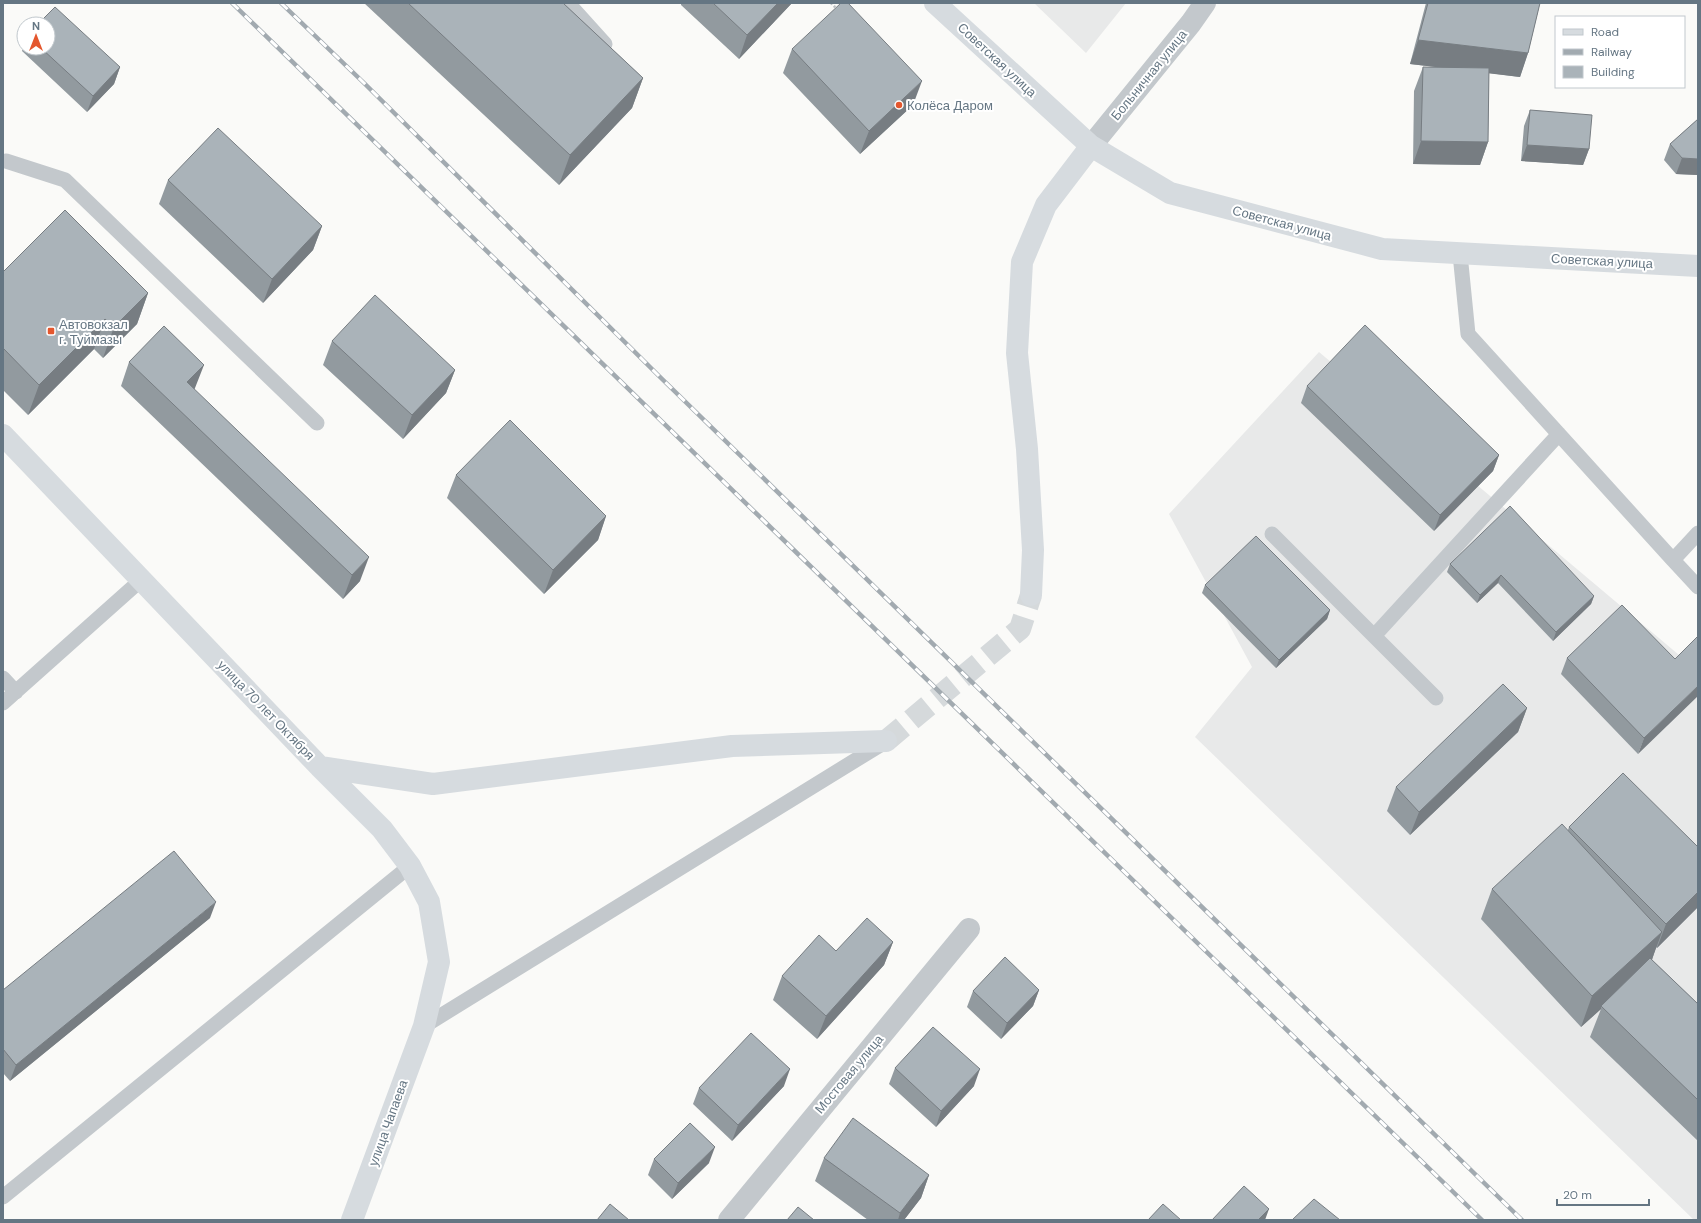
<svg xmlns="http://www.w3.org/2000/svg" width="1701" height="1223" font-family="'DM Sans',sans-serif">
<rect width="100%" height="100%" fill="#fafaf8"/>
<path fill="#e8e9e9" d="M1034,3H1126L1086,53Z
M1319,352L1685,660L1698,650V1220H1694L1195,737L1252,667L1169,514Z"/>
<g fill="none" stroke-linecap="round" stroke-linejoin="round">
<path stroke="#d5d9db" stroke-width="22" stroke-dasharray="22 11" stroke-linecap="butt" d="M886,741L1020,629L1031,595"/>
<path stroke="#bbbfc2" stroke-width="2.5" stroke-dasharray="2 2" stroke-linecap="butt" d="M831,3L838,10"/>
<path stroke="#c3c8cc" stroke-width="15" d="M568,3L605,44
M6,161L65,180L317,423
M1460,254L1468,334L1673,560L1698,533
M1272,534L1374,636
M1673,560L1698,587
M3,678L16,692
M1436,698L1374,636L1559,434
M3,703L141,580
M424,1026L885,742
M3,1197L410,866"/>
<path stroke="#c3c8cc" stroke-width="22" d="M1091,146L1191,23L1205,3
M729,1220L969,929"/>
<path stroke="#d6dbdf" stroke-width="22" d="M935,3L1091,146L1170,193L1382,249L1698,266
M3,435L320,767L382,829L410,866L429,902L439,962L424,1026L352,1220
M1031,595L1033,550L1027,449L1017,353L1022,262L1046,205L1091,146
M320,767L433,784L732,746L886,741"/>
<g stroke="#a2aab0" stroke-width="4.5">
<path id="rail" d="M232,3L1482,1220
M281,3L364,83L659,376L1522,1220"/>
</g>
<use href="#rail" stroke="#fff" stroke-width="3" stroke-dasharray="9" stroke-linecap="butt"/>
</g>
<path fill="#929a9f" d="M364,3H563L643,78L632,108L559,185Z
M681,3H792L739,59L681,5Z
M1426,3H1540L1528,53L1520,77L1489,73L1488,142L1480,165L1413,164L1414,91L1423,67H1437L1410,64Z
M24,45V48H48L120,67L114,84L87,112L22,51Z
M792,49L913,105L860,154L783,73Z
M1530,110L1589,149L1583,165L1521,161L1524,126Z
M1698,119V175L1676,174L1664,160L1670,144Z
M168,180L322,226L313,250L263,303L159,204Z
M3,272L148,293L137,324L103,358L94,349L28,415L3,390Z
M332,341L455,370L446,393L403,439L323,365Z
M129,362L195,388L194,390L360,581L343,599L121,386Z
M1307,386L1499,455L1493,471L1434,531L1301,403Z
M456,475L606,516L598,540L544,594L447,498Z
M1450,564L1594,596L1591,604L1553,641L1498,583L1477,603L1447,572Z
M1205,585L1330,610L1327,619L1276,668L1202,593Z
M1567,658L1675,659L1638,754L1561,674Z
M1527,708L1518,732L1410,835L1387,811L1396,787Z
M1569,827L1698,847V907L1657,948L1656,947L1652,960L1698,1004V1141L1590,1037L1601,1009L1581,1027L1481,919L1492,889L1568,830Z
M210,918L10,1081L3,1073V990Z
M893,942L884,965L817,1039L773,1000L782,976L836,951Z
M1039,990L1033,1006L1001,1039L967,1007L973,991Z
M895,1068L974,1086L936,1127L889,1084Z
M784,1086L732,1141L693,1104L699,1088Z
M824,1158L929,1175L921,1198L904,1220H868L815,1181Z
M654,1159L709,1163L672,1199L648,1175Z"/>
<path fill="#777d82" d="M778,3H792L739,59L747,35Z
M1418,40L1528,53L1520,77L1410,64Z
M120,67L114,84L87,112L93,96Z
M643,78L632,108L559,185L570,155Z
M922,81L913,105L860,154L869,131Z
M1421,141L1488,142L1480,165L1413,164Z
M1527,145L1589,149L1583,165L1521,161Z
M1682,158L1698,159V175L1676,174Z
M322,226L313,250L263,303L272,279Z
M148,293L137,324L103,358L114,327Z
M105,319L94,349L28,415L39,385Z
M204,365L195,388L178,406L187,382Z
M455,370L446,393L403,439L412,415Z
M1499,455L1493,471L1434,531L1440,515Z
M606,516L598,540L544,594L553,570Z
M369,557L360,581L343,599L352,575Z
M1501,575L1498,583L1477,603L1480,595Z
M1594,596L1591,604L1553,641L1556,632Z
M1330,610L1327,619L1276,668L1279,660Z
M1698,686V696L1638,754L1644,738Z
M1527,708L1518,732L1410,835L1419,812Z
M1698,892V907L1657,948L1666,924Z
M216,902L210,918L10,1081L16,1065Z
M1662,932L1651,962L1601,1006V1009L1581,1027L1592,996Z
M893,942L884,965L817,1039L826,1016Z
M1039,990L1033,1006L1001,1039L1007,1023Z
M790,1069L784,1086L732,1141L738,1125Z
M980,1069L974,1086L936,1127L941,1111Z
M715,1147L709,1163L672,1199L678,1183Z
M929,1175L921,1198L904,1220H898L900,1213Z
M1269,1209L1265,1220H1258Z"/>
<path fill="#aab3b9" stroke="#777d82" d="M408,3H563L643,78L570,155Z
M713,3H778L747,35Z
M841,3H848L922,81L869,131L792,49Z
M1428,3H1540L1528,53L1418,40Z
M55,7L120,67L93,96L41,48H48V24H38Z
M1423,67L1489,68L1488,142L1421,141Z
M1530,110L1592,115L1589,149L1527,145Z
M1698,119V159L1682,158L1670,144Z
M218,128L322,226L272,279L168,180Z
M65,210L148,293L114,327L105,319L39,385L3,348V272Z
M375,295L455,370L412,415L332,341Z
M1365,325L1499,455L1440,515L1307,386Z
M164,326L204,365L187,382L369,557L352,575L129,362Z
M510,420L606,516L553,570L456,475Z
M1510,506L1594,596L1556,632L1501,575L1480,595L1450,564Z
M1256,536L1330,610L1279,660L1205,585Z
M1622,605L1675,659L1698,636V686L1644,738L1567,658Z
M1503,684L1527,708L1419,812L1396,787Z
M1623,773L1698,847V892L1666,924L1569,827Z
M1562,824L1662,932L1592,996L1492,889Z
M174,851L216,902L16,1065L3,1049V990Z
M867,918L893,942L826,1016L782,976L819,935L836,951Z
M1005,957L1039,990L1007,1023L973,991Z
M1650,958L1698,1004V1100L1601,1006Z
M933,1027L980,1069L941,1111L895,1068Z
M751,1033L790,1069L738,1125L699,1088Z
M853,1118L929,1175L900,1213L824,1158Z
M690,1123L715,1147L678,1183L654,1159Z
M1244,1186L1269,1209L1258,1220H1212Z
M1314,1199L1340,1220H1292Z
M610,1204L629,1220H597Z
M1163,1204L1181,1220H1148Z
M798,1207L814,1220H787Z"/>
<g fill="#e4572e" stroke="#fff" stroke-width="1.5">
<circle cx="899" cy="105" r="4"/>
<rect x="47" y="327" width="8" height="8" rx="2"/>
</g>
<g text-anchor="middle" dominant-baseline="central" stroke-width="4" stroke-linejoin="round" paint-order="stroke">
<g font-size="13" fill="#657683" stroke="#fff">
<text transform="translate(997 60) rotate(43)">Советская улица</text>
<text transform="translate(1149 75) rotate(-51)">Больничная улица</text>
<text transform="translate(1282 223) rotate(15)">Советская улица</text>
<text transform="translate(1602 261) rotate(3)">Советская улица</text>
<text transform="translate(266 710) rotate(46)">улица 70 лет Октября</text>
<text transform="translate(849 1074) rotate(-50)">Мостовая улица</text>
<text transform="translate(388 1123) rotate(-70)">улица Чапаева</text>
</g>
<g font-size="13" fill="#657683" stroke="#fff" text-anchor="start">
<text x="907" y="105">Колёса Даром</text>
<text x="59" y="324">Автовокзал<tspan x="59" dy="15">г. Туймазы</tspan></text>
</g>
</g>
<rect width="1701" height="1223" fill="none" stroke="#657683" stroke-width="8"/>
<rect x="1555" y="16" width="130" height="72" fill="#ffffff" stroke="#c1c8cd"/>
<rect x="1563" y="29" width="20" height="6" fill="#d6dbdf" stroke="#c1c8cd"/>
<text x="1591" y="36" font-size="12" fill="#657683">Road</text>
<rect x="1563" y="49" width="20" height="6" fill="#a2aab0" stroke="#c1c8cd"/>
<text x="1591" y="56" font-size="12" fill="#657683">Railway</text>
<rect x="1563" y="66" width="20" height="12" fill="#aab3b9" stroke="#c1c8cd"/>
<text x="1591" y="76" font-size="12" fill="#657683">Building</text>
<g transform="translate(36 36)"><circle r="19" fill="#ffffff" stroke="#c1c8cd"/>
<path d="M0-3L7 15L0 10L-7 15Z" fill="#e4572e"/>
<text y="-6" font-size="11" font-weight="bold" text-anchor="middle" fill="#657683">N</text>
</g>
<path d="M1557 1199v6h92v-6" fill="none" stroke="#657683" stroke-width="2"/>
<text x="1563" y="1199" font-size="12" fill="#657683" stroke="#ffffff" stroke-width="3" paint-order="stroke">20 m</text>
</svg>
